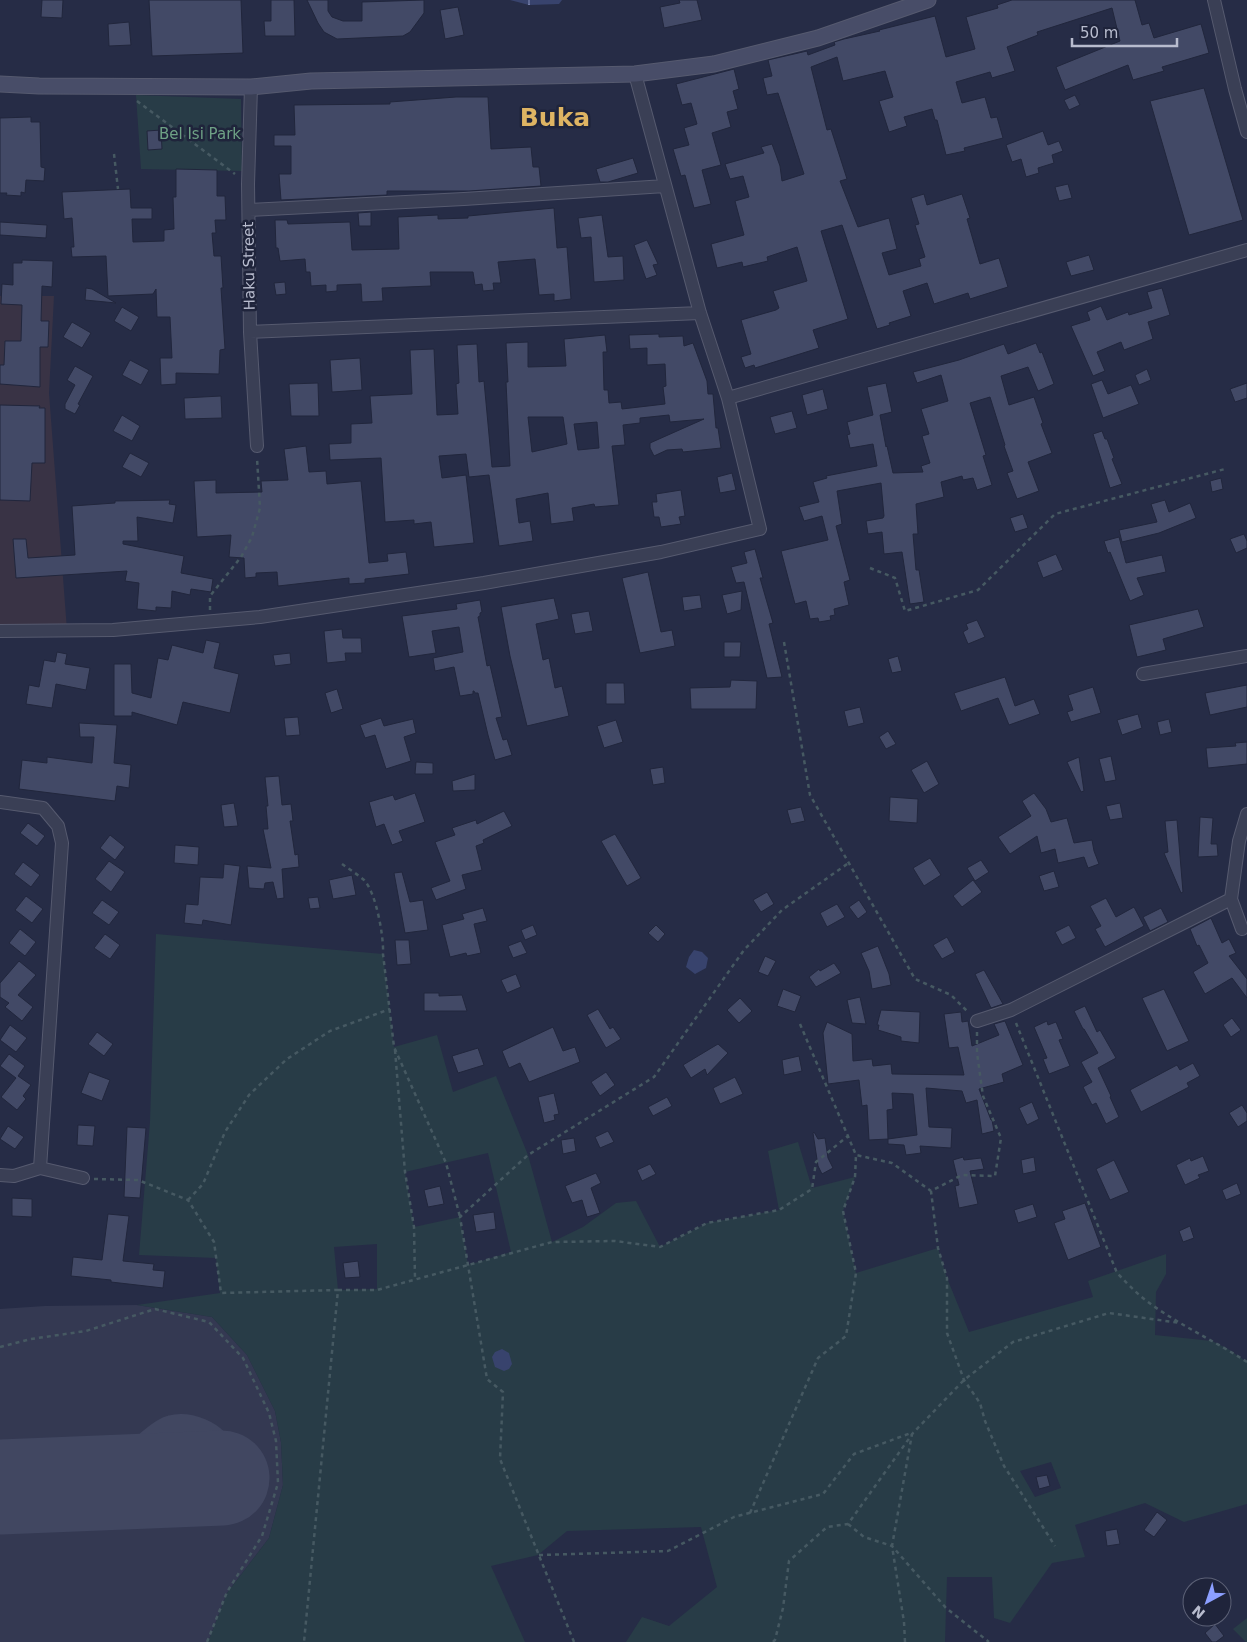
<svg xmlns="http://www.w3.org/2000/svg" width="1247" height="1642" font-family="'DejaVu Sans',sans-serif">
<rect width="100%" height="100%" fill="#262c46"/>
<path fill="#393345" d="M0,296H54L49,393L67,630L0,631Z"/>
<path fill="#343952" d="M137,1305L212,1317L247,1355L275,1411L281,1442L283,1485L269,1538L227,1593L208,1642H0V1309L45,1306Z"/>
<path fill="#283c47" fill-rule="evenodd" d="M136,95L241,99L242,171L141,169Z
M156,934L383,954L394,1047L437,1035L453,1092L496,1076L528,1155L552,1242L583,1227L616,1203L636,1201L660,1247L707,1223L779,1210L768,1151L798,1142L812,1188L855,1177L843,1211L856,1273L938,1248L947,1278L969,1332L1093,1297L1088,1281L1166,1254V1274L1156,1292L1155,1335L1212,1341L1228,1349L1247,1362V1504L1184,1522L1145,1503L1075,1525L1085,1557L1052,1563L1010,1623L994,1618L992,1577H947L945,1642H626L642,1617L669,1626L717,1587L701,1527L567,1531L538,1555L491,1566L525,1642H208L227,1593L269,1538L283,1485L281,1442L275,1411L247,1355L212,1317L137,1305L220,1293L216,1258L139,1255L150,1122ZM488,1153L511,1252L468,1265L460,1217L414,1227L405,1172ZM377,1244V1289L338,1290L334,1247ZM1051,1462L1061,1488L1035,1497L1020,1471Z
M1247,1618V1642H1246L1233,1629Z"/>
<path fill="#38436d" d="M510,0H562L559,4L529,5Z
M694,950L702,952L708,958L706,968L695,974L686,967L689,957Z
M502,1349L509,1353L512,1364L509,1369L504,1371L495,1367L492,1357L495,1352Z"/>
<g fill="none" stroke-linecap="round" stroke-linejoin="round">
<path stroke="#8590bb" stroke-width="1" stroke-dasharray="6 5" stroke-linecap="butt" d="M529,0V5V0"/>
<path stroke="#414761" stroke-width="38" d="M115,1482C128,1472 160,1437 173,1434C187,1430 211,1439 215,1453C216,1456 216,1461 216,1464C217,1471 219,1481 215,1487C209,1498 194,1504 182,1503C164,1502 149,1490 134,1482"/>
<path stroke="#414761" stroke-width="95" d="M0,1487L222,1478"/>
</g>
<path fill="#424966" stroke="#21263c" fill-rule="evenodd" d="M42,0H63L62,18L41,17Z
M149,0H241L243,53L152,56Z
M271,0H294L295,36H265L264,21H271Z
M307,0H328V11L332,17L343,21H362V2L424,0V13L410,32L403,36L337,39L324,32L318,23Z
M679,0H697L702,20L664,28L660,7L680,3Z
M1012,0H1135L1142,25L1149,23L1154,38L1201,24L1209,53L1162,67L1164,71L1133,80L1128,65L1065,90L1056,67L1120,41L1112,8L1037,32L1038,35L1007,47L1015,71L992,78L990,72L956,82L962,103L985,97L991,118L997,117L1003,138L964,148L965,151L946,155L937,120H935L932,109L904,117L907,126L889,132L879,101L893,97L885,71L843,81L837,57L811,67L827,130L831,129L847,179L840,181L858,227L889,218L897,249L882,253L889,275L921,266L919,259L925,257L915,225L919,224L911,198L924,194L927,205L962,194L970,218L967,219L980,264L999,258L1008,287L970,299L968,293L934,304L927,283L903,291L911,316L889,323L890,325L877,329L842,225L821,231L848,319L813,330L819,348L755,368L754,365L745,368L741,357L751,354L741,320L776,310L779,308L773,291L807,281L797,247L767,257L768,261L743,267L742,262L717,268L711,244L744,235L735,201L749,197L743,176L730,179L725,164L764,153L761,147L772,144L780,166L782,181L804,174L778,93L767,95L763,78L772,76L768,60L807,51L808,55L835,45L834,42L844,39L880,31L879,30L935,16L946,57L975,49L966,17L998,8L997,5Z
M458,7L464,35L445,39L440,10Z
M129,22L131,45L109,46L108,24Z
M734,69L739,89L733,91L738,109L727,112L731,127L712,133L721,165L702,170L711,204L694,208L685,175L681,176L673,149L689,145L684,128L697,124L691,103L682,105L676,84Z
M1204,88L1243,220L1189,235L1150,101Z
M1075,95L1080,105L1069,110L1064,100Z
M456,97H488L491,149L531,147L533,167H539L541,186L469,191H387V195L281,200L279,174H291V146H274V135H295L294,105L390,104V102Z
M31,117V122H40L41,167L45,168L44,181L26,180L25,193L21,192V196L6,195L7,193H0V118Z
M161,130L162,149L148,150L147,131Z
M1043,131L1048,145L1059,141L1063,151L1052,155L1054,163L1038,168L1039,173L1026,177L1021,159L1012,162L1006,145Z
M633,158L638,173L608,182H600L596,169Z
M176,169L217,170V196H225L226,220H215L216,233H212L214,256H221L223,288H221L225,349L220,350L219,374L176,373V384L161,385L160,358H172L170,317H157L156,289L153,294L108,296L106,256L72,257L71,247H74L72,218L64,219L62,192L130,189L131,208H152V219H132L133,242L164,241V230L174,229L173,197H176Z
M1068,184L1072,198L1059,201L1055,187Z
M554,208L557,248L567,247L571,299L554,301V294L539,295L535,259L498,262L501,283H493L494,290L483,291L482,284L475,285L473,272H430L431,286L382,288L383,301L362,302L361,284L337,285V291L326,292V285L311,286L310,272H306L305,259L280,261L278,248H276L275,220H287L288,224L350,222L352,250L399,249L398,217L438,215V219L468,218V216Z
M371,212V226H359L358,213Z
M602,215L608,257L623,256L624,280L594,282L591,237L581,238L578,218Z
M0,222L47,225L46,238L0,235Z
M647,240L658,264L653,265L657,275L646,279L634,245Z
M1089,255L1094,270L1071,276L1066,262Z
M22,260L53,261L52,287L42,286L41,321H49L48,347H40V387L0,384V365H4L5,341H21L22,305L1,304L2,284L13,285V263H22Z
M285,282L286,294L276,295L274,283Z
M86,288L92,289L116,303L85,300Z
M1162,288L1170,315L1148,322L1153,339L1124,350L1121,342L1097,352L1105,371L1093,376L1071,326L1090,320L1087,312L1101,306L1107,320L1128,312L1129,315L1152,308L1147,292Z
M122,307L139,317L131,331L114,321Z
M72,322L91,333L82,348L63,337Z
M659,334V337L683,336L684,346L693,343L707,381L708,394H713L716,428H718L721,448L683,452L682,449L667,450L654,456L650,448V443L704,419L670,422L669,415L640,418V423L623,425L625,445L612,446L619,505L595,507L594,504L572,508L574,521L551,524L548,493L516,499L519,523L530,521L533,541L499,546L489,475L469,477L466,454L439,456L442,478L466,475L474,543L434,547L431,522L414,524V520L385,522L381,458L330,460L329,444L351,443V424L372,423L370,396L412,394L410,350L434,349L437,415L458,414L456,384L459,383L457,345L477,344L479,382L484,381L492,467L510,466L506,382H508L506,343L528,342V367L566,366L564,339L605,335L607,352H603L604,390H608L609,403L621,402L622,409L665,404L663,387L666,386L665,364L647,365V348L630,349L629,335ZM528,417H563L567,444L532,452ZM597,422L599,448L578,450L574,424Z
M1036,343L1040,353L1042,352L1054,384L1038,391L1028,367L1001,376L1009,405L1034,397L1043,423L1041,424L1052,453L1028,462L1039,491L1017,499L1007,473L1013,471L1004,446L1005,445L990,397L970,403L986,455L983,456L992,485L977,490L973,478L963,480L962,476L941,482L944,497L916,504L918,534H913L916,570H919L924,602L910,604L902,552L884,554L882,532L868,534L866,521L883,518L884,516L881,483L837,491L842,524L836,526L850,580L844,582L849,605L834,609L835,615L830,616L831,620L819,622L818,618L810,619L806,601L795,604L781,551L828,540L822,516L804,521L799,507L819,502L813,482L827,478L826,476L877,466L873,444L850,448L847,435L850,434L847,422L873,415L867,387L886,383L892,412L880,415L886,447L887,446L893,473L923,472L921,466L930,463L922,436L929,434L921,409L948,401L941,375L917,383L913,372L959,360L1004,344L1008,354Z
M360,358L362,390L332,392L330,360Z
M130,360L149,370L141,385L122,375Z
M75,366L93,376L78,404L80,405L75,414L65,409V404L75,385L67,380Z
M1147,369L1151,380L1139,385L1135,375Z
M1102,380L1108,394L1131,385L1139,404L1103,418L1091,384Z
M318,383L319,416H291L289,384Z
M1247,383V398L1235,402L1230,389Z
M823,389L828,409L807,415L802,395Z
M221,396L222,418L185,419L184,398Z
M0,405L40,406L39,408H45V463H32L30,501L0,500Z
M792,411L797,428L775,434L770,417Z
M122,415L140,426L132,441L113,431Z
M1102,431L1105,439H1107L1114,458L1112,459L1122,484L1110,488L1093,434Z
M306,446L309,472L326,471L327,484L361,481L369,563L388,561L387,554L406,552L409,574L365,579V583L349,584V578L278,586L277,572L256,573V577L245,578L244,558L229,557L231,535L197,537L194,481L216,480V493L262,492L261,481L288,480L284,449Z
M130,453L149,463L141,477L122,467Z
M732,473L736,490L720,493L717,477Z
M1221,478L1223,489L1212,492L1210,481Z
M681,490L685,516L679,517L681,524L661,527L659,517H654L652,502H657L656,494Z
M170,500L169,504L176,505L173,523L137,517L138,541H123V544L184,556L181,573L213,579L211,592L191,589L190,595L172,591L171,608L156,607V611L137,609L139,583L125,581L127,571L16,578L13,539H26L28,558L75,555L72,506L115,503V501Z
M1165,500L1169,512L1190,503L1196,518L1159,533L1122,542L1119,530L1157,522L1151,504Z
M1023,514L1028,528L1015,532L1010,518Z
M1244,534L1247,541V548L1236,553L1230,539Z
M1119,537L1126,563L1162,555L1166,572L1137,578L1144,595L1130,601L1110,552L1108,553L1104,541Z
M755,549L763,578H760L773,623L769,624L782,677L767,678L744,582L736,583L731,567L747,563L744,552Z
M1056,554L1063,570L1043,578L1037,562Z
M648,572L661,632L672,630L675,646L640,653L622,578Z
M742,591L741,610L727,614L722,595Z
M700,595L702,608L684,611L682,597Z
M554,598L559,619L536,624L543,660L549,658L555,688L562,686L569,716L527,726L510,656L501,607Z
M480,600L482,612L480,613V616L478,617L487,666L490,665L502,717L496,718L503,740L507,739L512,755L495,760L488,735L478,693H475L474,691H473V694L460,696L454,667L435,671L433,658L463,652L459,627L432,631L436,653L409,657L402,616L457,609L456,604Z
M1198,609L1204,627L1163,639L1166,650L1137,657L1129,625Z
M589,611L593,631L575,634L571,614Z
M977,620L985,637L968,644L963,632L968,629L966,624Z
M342,629L343,638H361L362,653H345L346,661L327,663L324,631Z
M206,640L220,643L214,668L239,674L230,713L183,702L177,725L132,712V716H114V664H131L132,693L151,698L158,658L168,660L172,645L203,653Z
M724,642H741L740,657H724Z
M57,652L67,654L65,664L90,668L86,690L56,684L52,708L26,704L29,685L39,687L44,660L55,662Z
M290,653L291,664L275,666L273,655Z
M898,656L902,671L892,673L888,659Z
M1005,677L1015,706L1034,699L1040,714L1009,725L998,698L961,711L954,693Z
M731,680L757,681L756,709H691L690,688L730,687Z
M606,683H624L625,704H606Z
M1247,685V707L1210,715L1205,693Z
M1093,687L1101,713L1071,722L1067,712L1073,710L1068,695Z
M337,689L343,709L331,713L325,693Z
M860,707L864,723L848,727L844,711Z
M1138,714L1142,728L1122,735L1117,720Z
M298,717L300,735L286,736L284,718Z
M381,718L384,726L413,719L416,733L404,737L411,761L386,769L375,735L365,738L360,725Z
M1169,719L1172,732L1160,735L1157,722Z
M616,720L623,742L604,748L597,726Z
M79,723L117,725L114,763L131,765L129,788L117,786L115,801L19,789L22,760L47,763V757L92,763L94,737H80Z
M888,731L896,744L886,749L879,737Z
M1247,742V764L1208,768L1206,748L1236,746L1235,743Z
M1111,756L1116,780L1105,782L1099,759Z
M1079,757L1084,791L1081,792L1067,762Z
M927,761L939,784L924,793L911,770Z
M416,762L433,763V774H415Z
M663,767L665,783L653,785L650,769Z
M475,774V790L453,791L452,781Z
M279,776L282,805L291,804L293,821H290L295,855L298,854L299,867L282,869L284,898L277,899L273,882L265,883L264,889L249,888L247,866L271,868L263,829H268L266,806H268L265,777Z
M415,793L425,822L399,831L403,841L392,845L384,824L376,827L369,802L393,795L395,800Z
M1034,793L1046,809L1051,822L1067,818L1074,843L1092,840L1094,851L1099,864L1088,868L1084,857L1058,863L1055,849L1041,853L1037,836L1010,854L998,837L1031,816L1022,801Z
M890,797L918,799L917,823L889,821Z
M234,803L238,826L224,827L221,805Z
M1120,803L1123,818L1110,820L1106,806Z
M801,807L805,821L791,824L787,810Z
M504,811L512,826L483,840L484,843L476,846L482,870L462,875L466,889L436,900L431,888L450,881L435,842L455,835L452,828L476,820L477,824Z
M1200,817L1213,818L1211,844H1217L1218,856L1198,857Z
M1177,820L1183,892L1181,893L1164,853L1168,852L1165,821Z
M28,823L45,836L37,846L20,833Z
M615,834L641,878L627,886L601,841Z
M110,835L125,847L115,860L100,848Z
M175,845L199,847L198,865L174,863Z
M930,858L941,875L924,886L913,868Z
M981,860L989,872L975,881L967,868Z
M109,861L125,872L111,892L95,879Z
M23,862L40,875L31,887L14,874Z
M224,864L240,866L231,925L203,920L202,925L184,923L186,904L198,905L200,877L223,878Z
M1054,871L1059,887L1044,891L1039,876Z
M402,872L410,902L423,900L428,930L405,933L394,873Z
M352,875L356,895L333,899L329,880Z
M973,880L982,892L962,907L953,896Z
M767,892L774,904L761,912L753,900Z
M26,896L43,909L32,923L15,910Z
M318,897L320,908L310,909L308,898Z
M1106,898L1116,917L1134,907L1144,926L1105,947L1095,929L1101,926L1090,906Z
M102,900L119,912L109,925L92,913Z
M859,900L867,912L858,919L849,907Z
M837,904L845,917L827,927L820,913Z
M483,908L487,921L474,924L481,953L467,956L466,953L450,957L442,925L464,919L462,914Z
M1161,908L1168,922L1150,931L1143,917Z
M1211,918L1222,943L1229,939L1236,953L1229,956L1247,979V998L1232,978L1205,994L1193,972L1208,963L1199,945L1197,946L1190,929Z
M533,925L537,935L525,940L521,930Z
M656,925L665,934L658,942L648,933Z
M1069,925L1076,938L1062,945L1055,932Z
M20,929L36,942L25,956L9,943Z
M105,934L120,945L110,959L94,948Z
M947,937L955,952L942,959L933,945Z
M395,940H409L411,964L397,965Z
M521,941L527,953L513,958L508,946Z
M878,946L889,974L891,985L872,989L869,971L861,953Z
M765,956L776,961L768,976L758,972Z
M19,961L36,975L18,995L33,1007L22,1021L5,1007L9,1003L0,997V983Z
M834,963L841,973L816,987L809,977L819,969L820,971Z
M984,970L1003,1004L991,1008L975,974Z
M516,974L521,987L507,993L501,980Z
M783,989L801,996L795,1012L777,1006Z
M1164,989L1189,1041L1167,1051L1142,998Z
M424,993H439V996L462,995L467,1011H424Z
M860,997L866,1024L852,1023L847,1000Z
M740,998L752,1011L739,1023L727,1010Z
M1085,1006L1097,1032L1100,1030L1116,1058L1098,1068L1111,1096L1110,1097L1119,1117L1106,1124L1096,1103L1092,1105L1083,1087L1092,1082L1081,1062L1098,1053L1084,1029H1083L1074,1011Z
M598,1009L610,1029L613,1027L621,1039L606,1048L587,1015Z
M881,1010L920,1012L919,1043L901,1041V1037L878,1030L879,1025H877Z
M961,1012L962,1022L968,1021L972,1046L999,1035L994,1024L1005,1021L1023,1065L1002,1074L1004,1082L979,1089L991,1120H992L994,1131L982,1134L977,1100L966,1103L962,1091L926,1088L929,1127L952,1128L951,1148L920,1146L921,1153L906,1155L904,1145L888,1144V1139L869,1140L867,1105L862,1106L859,1080L828,1084L823,1033L827,1022L852,1034L853,1061L872,1059L873,1066L891,1064L892,1074L964,1075L958,1047L949,1048L944,1014ZM892,1093L913,1094L917,1135L888,1139L887,1110L893,1109Z
M1232,1018L1241,1030L1231,1037L1223,1025Z
M1047,1021L1048,1025L1056,1022L1063,1039L1059,1040L1070,1066L1049,1074L1043,1059L1047,1058L1034,1027Z
M10,1025L27,1038L16,1052L0,1040Z
M553,1027L563,1051L575,1047L580,1062L529,1082L520,1063L509,1068L502,1051Z
M97,1032L113,1044L104,1056L88,1044Z
M718,1044L728,1053L707,1075L705,1069L691,1078L683,1065Z
M478,1048L484,1065L458,1073L452,1056Z
M9,1054L25,1066L18,1076L31,1085L23,1096L26,1099L17,1110L1,1097L16,1078L0,1066Z
M799,1056L802,1071L784,1075L782,1060Z
M1193,1063L1200,1076L1187,1083L1189,1087L1141,1112L1130,1090L1177,1065L1180,1070Z
M89,1072L110,1080L102,1101L81,1093Z
M606,1072L615,1085L600,1096L591,1082Z
M735,1077L743,1094L720,1104L713,1088Z
M554,1093L559,1114L554,1115L555,1120L544,1123L538,1097Z
M667,1097L672,1106L653,1116L648,1107Z
M1032,1102L1039,1119L1027,1125L1019,1108Z
M1242,1105L1247,1113V1121L1238,1127L1229,1113Z
M78,1125L95,1126L93,1146L77,1145Z
M8,1126L24,1137L15,1149L0,1139Z
M127,1127L146,1128L140,1198L124,1197Z
M608,1131L614,1142L600,1148L595,1137Z
M814,1132L818,1139L825,1138L828,1158L833,1168L822,1174L818,1166L813,1133Z
M574,1138L576,1151L563,1154L561,1140Z
M1203,1156L1209,1171L1198,1175L1200,1178L1185,1185L1176,1165L1190,1158L1191,1161Z
M963,1157L964,1160L981,1158L984,1169L970,1171L978,1204L959,1208L955,1186L959,1185L953,1160Z
M1034,1157L1036,1171L1023,1174L1021,1160Z
M1114,1160L1129,1192L1110,1200L1096,1169Z
M650,1164L656,1174L642,1181L637,1170Z
M596,1173L601,1183L591,1188L600,1213L587,1217L582,1200L572,1203L565,1186Z
M1237,1183L1241,1194L1226,1200L1222,1190Z
M440,1186L444,1204L428,1207L424,1190Z
M12,1198L32,1199V1217L12,1216Z
M1085,1203L1101,1247L1068,1260L1054,1223L1065,1219L1062,1211Z
M1033,1204L1037,1217L1018,1223L1014,1210Z
M494,1212L496,1229L476,1232L473,1215Z
M108,1214L129,1216L123,1261L154,1264L153,1270L165,1271L163,1288L111,1282V1280L71,1276L73,1257L102,1260Z
M1190,1226L1194,1238L1183,1242L1179,1231Z
M358,1261L360,1277L345,1278L343,1263Z
M1047,1475L1050,1486L1039,1489L1036,1477Z
M1157,1512L1167,1520L1154,1537L1144,1530Z
M1117,1529L1120,1544L1107,1546L1105,1531Z
M1215,1624L1224,1636L1216,1642H1212L1205,1633Z"/>
<g fill="none" stroke-linecap="round" stroke-linejoin="round">
<g stroke="#565a6f" stroke-width="14">
<path id="street" d="M1214,0L1235,89L1247,132
M251,87L248,184L250,332L257,446
M249,210L464,199L665,186
M250,332L700,313
M728,398L1247,250
M0,631L113,630L260,617L484,583L661,552L760,529L728,398L700,313L635,74
M1143,674L1247,656
M0,802L43,808L58,826L62,843L40,1168
M1242,929L1231,899L1239,841L1247,814
M977,1021L1011,1010L1231,899
M0,1175L14,1176L40,1168L83,1178"/>
</g>
<g stroke="#565a6f" stroke-width="17">
<path id="secondary" d="M0,84L39,86L251,87L311,81L635,74L714,64L818,38L928,0"/>
</g>
<path stroke="#465962" stroke-width="2.5" stroke-dasharray="4 4" stroke-linecap="butt" d="M137,101L235,174
M114,154L118,189
M870,568L895,578L905,611L978,590L1055,514L1225,469
M210,610V596L241,557L252,537L260,508L257,458
M784,642L810,795L915,979L951,995L969,1013
M342,864C349,869 357,874 364,880C376,892 384,937 383,954L394,1047L446,1163L460,1217
M1016,1023L1117,1273C1127,1283 1137,1294 1148,1302C1179,1325 1215,1341 1247,1362
M800,1024L856,1155L892,1163L931,1191
M977,1032V1053L983,1096L1001,1138L995,1176L962,1175L931,1191L938,1248L947,1278V1333L964,1380L980,1403L985,1421L1004,1466L1055,1546
M395,1050L405,1172L414,1227L415,1279
M94,1179L138,1180L188,1200L214,1242L221,1293L338,1290L304,1642
M188,1200L203,1184L225,1132L249,1095L287,1059L330,1031L390,1009
M338,1290H377L552,1242L615,1241L660,1247L707,1223L779,1210L812,1189L816,1162L848,1136
M0,1347L31,1339L86,1331L155,1309L209,1322L243,1358L269,1413L276,1441L278,1483L262,1536L227,1592L207,1642
M750,1513L818,1358L846,1336L856,1273L843,1211L855,1177L856,1155
M848,1524L864,1537L892,1546L946,1608L989,1642
M539,1555L668,1551L734,1517L823,1494L854,1454L911,1433
M574,1642L500,1459L503,1392L487,1379L460,1217L528,1155L654,1077L744,950L782,910L850,862
M773,1642L775,1640L783,1608L789,1561L827,1527L848,1524L913,1433L964,1380L1013,1342L1109,1313L1180,1323
M905,1642L904,1622L892,1546L912,1434"/>
<use href="#street" stroke="#3a3f55" stroke-width="12"/>
<use href="#secondary" stroke="#484d68" stroke-width="15"/>
</g>
<g text-anchor="middle" dominant-baseline="central" stroke-width="5" stroke-linejoin="round" paint-order="stroke">
<g font-size="15" fill="#6ea185" stroke="#1f243b">
<text x="200" y="134">Bel Isi Park</text>
</g>
<g font-size="15" fill="#b8bcce" stroke="#1f243b">
<text transform="translate(249 266) rotate(-91)">Haku Street</text>
</g>
<g font-size="25" font-weight="bold" fill="#deb463" stroke="#1f243b">
<text x="555" y="117">Buka</text>
</g>
</g>
<g transform="translate(1207 1602) rotate(220)"><circle r="24" fill="#1f243b" stroke="#5c6176"/>
<path d="M0-4L9 19L0 12L-9 19Z" fill="#8c9fff"/>
<text y="-8" font-size="14" font-weight="bold" text-anchor="middle" fill="#b8bcce">N</text>
</g>
<path d="M1072 38v8h105v-8" fill="none" stroke="#b8bcce" stroke-width="2.5"/>
<text x="1080" y="38" font-size="15" fill="#b8bcce" stroke="#1f243b" stroke-width="4" paint-order="stroke">50 m</text>
</svg>
